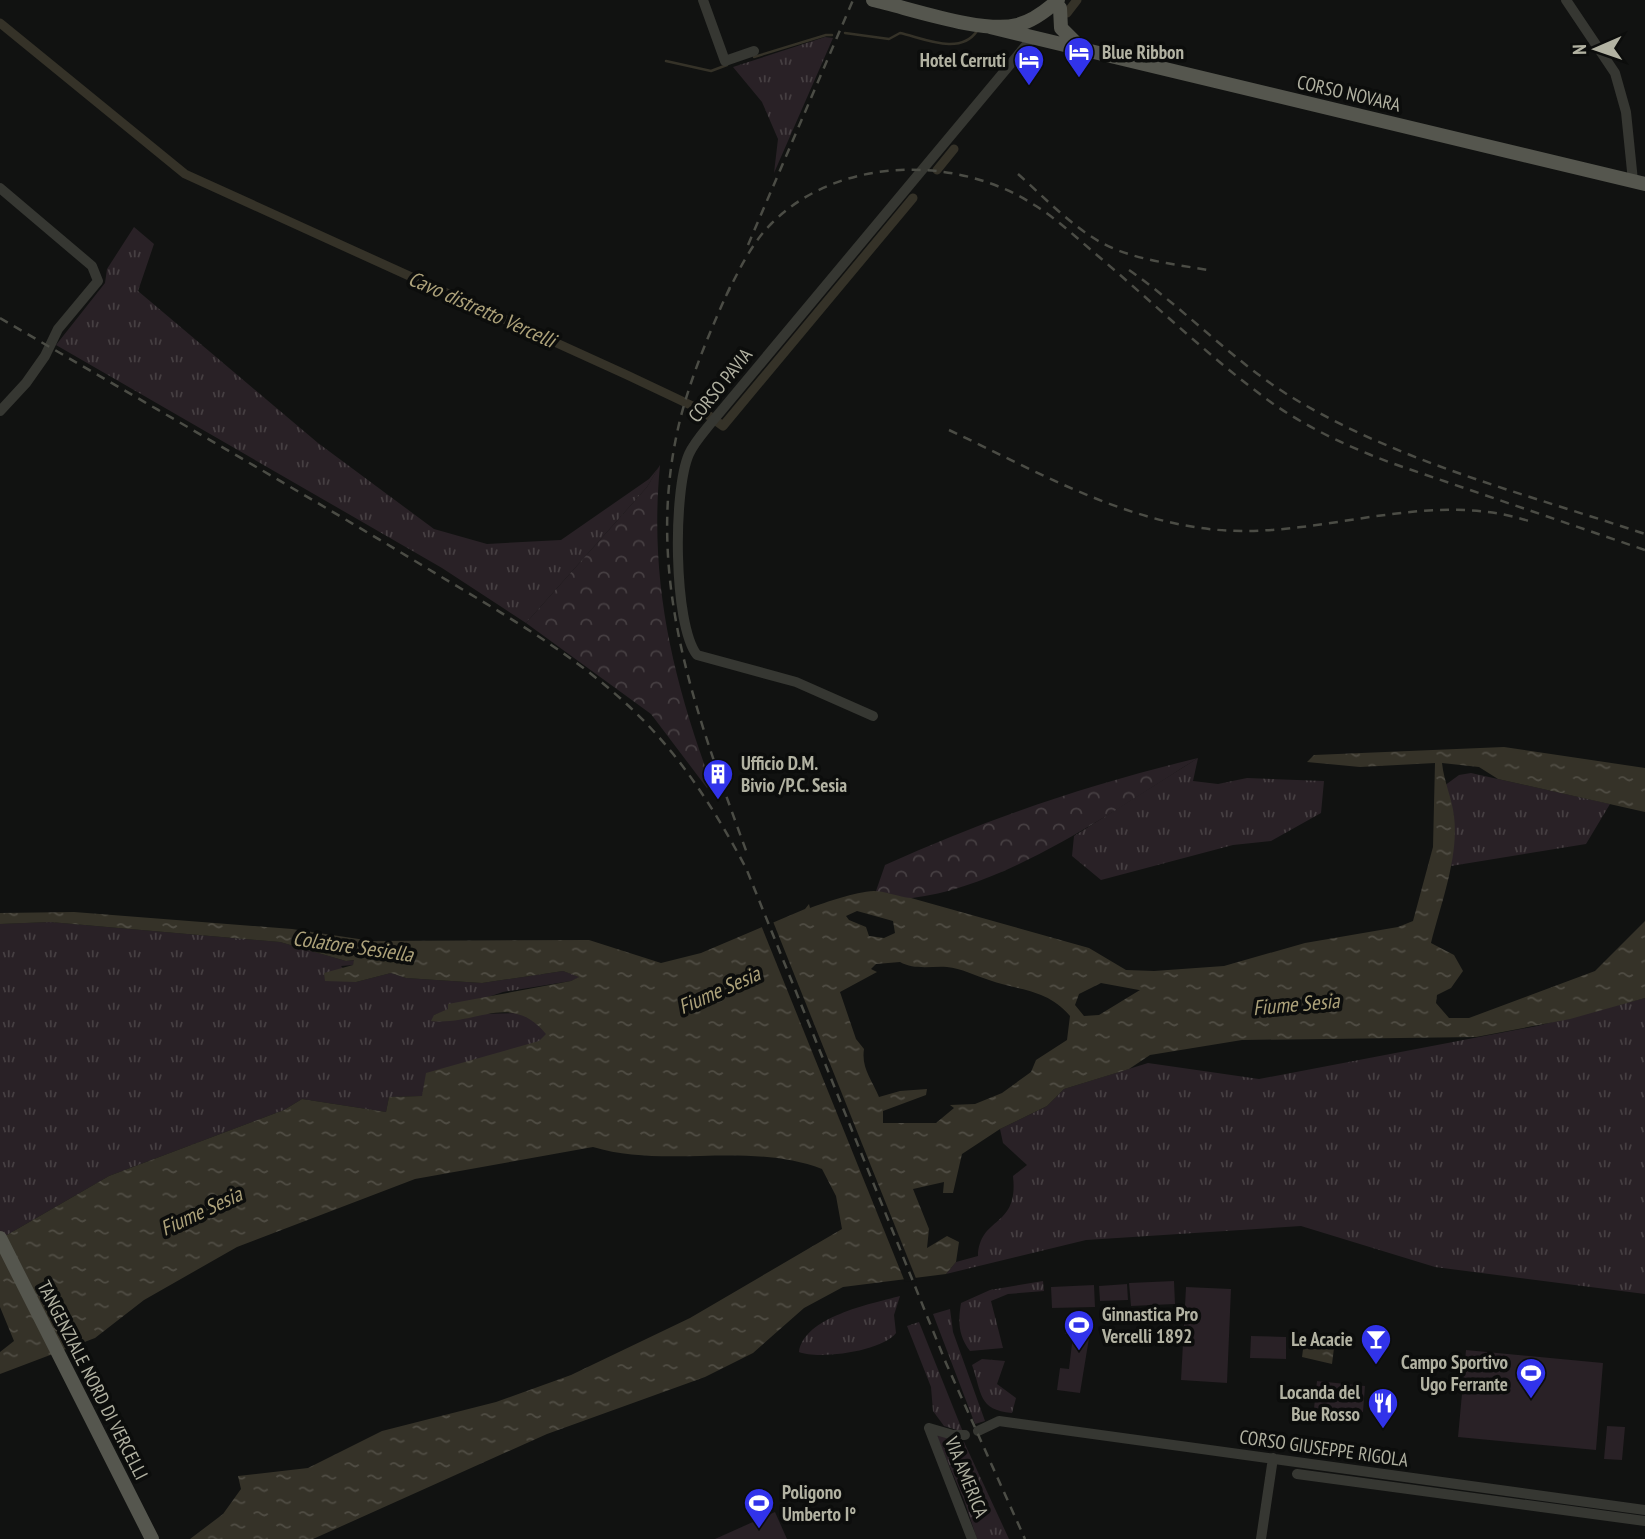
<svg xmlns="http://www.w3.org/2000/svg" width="1645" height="1539" font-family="'PT Sans Narrow',sans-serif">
<defs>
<pattern id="grass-tufts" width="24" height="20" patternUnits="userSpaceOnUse" patternTransform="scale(1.75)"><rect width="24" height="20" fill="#292126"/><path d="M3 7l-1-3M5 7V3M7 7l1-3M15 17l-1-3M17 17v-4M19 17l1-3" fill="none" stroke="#463f42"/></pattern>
<pattern id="forest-crowns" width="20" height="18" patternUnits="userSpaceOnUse" patternTransform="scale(1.75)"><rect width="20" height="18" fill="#292126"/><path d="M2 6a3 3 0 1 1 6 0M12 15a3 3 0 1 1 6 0" fill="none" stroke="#463f42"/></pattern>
<pattern id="water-ripples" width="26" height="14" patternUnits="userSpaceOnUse" patternTransform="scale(1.75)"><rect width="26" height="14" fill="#353228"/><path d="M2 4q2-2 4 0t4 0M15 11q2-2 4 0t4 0" fill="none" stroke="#504d44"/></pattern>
</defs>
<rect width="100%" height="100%" fill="#111211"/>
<path fill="url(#grass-tufts)" d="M825,37L833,38L774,173L778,139L762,102L733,67Z
M134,227L154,244L138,291L318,443L434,529L487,544L561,540L649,479L659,467L647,487L526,623L442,568L56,345L105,283L107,269Z
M1198,758L1193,781L1218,784L1247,778L1324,781L1321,813L1271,841L1233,845L1101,880L1072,856L1074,836Z
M1471,773L1610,804L1586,844L1451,866L1454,816L1444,786L1459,775Z
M50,922L280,942L346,961L355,960L353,965L341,966L356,982L391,973L406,978L482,983L563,971L580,977L571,981L503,992L434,1015L521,1013L536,1021L547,1034L540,1041L422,1096L389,1097L386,1112L302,1099L284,1110L109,1176L0,1239V924Z
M1645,998V1294L1435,1267L1301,1226L1086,1240L946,1274L956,1262L978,1256C980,1215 1019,1229 1013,1176L1027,1165L1003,1143L1000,1129L1047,1106L1064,1089L1148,1063L1259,1079L1537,1026Z
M1043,1281L1044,1291L1008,1294L991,1301L1003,1348L970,1351C958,1335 958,1321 961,1303L990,1290Z
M900,1296L894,1315L896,1333C883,1351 819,1360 799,1352C804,1317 870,1304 900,1296Z
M950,1309L953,1332L985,1421L975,1424L933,1314Z
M919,1322L963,1432L944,1426L933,1411L931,1387L907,1326Z
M982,1359L1005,1361L997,1384L1016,1398L1012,1413C978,1410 982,1393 972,1365Z
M935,1433L964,1442L1009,1539H977L964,1500Z"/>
<path fill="url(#forest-crowns)" d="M660,465C649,580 672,676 711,783L707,788L651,714L526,623L647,487Z
M1198,758C1118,808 1007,887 912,898C899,899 889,893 876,891L885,865C986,819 1090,784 1198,758Z"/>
<path fill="#292126" d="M1174,1281L1175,1304L1131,1306L1129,1283Z
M1127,1284L1128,1300L1100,1301L1099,1286Z
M1094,1285L1095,1307L1052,1308L1051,1287Z
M1186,1287L1231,1289L1227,1383L1181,1380Z
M1066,1328L1090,1332L1080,1393L1057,1390L1060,1368L1069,1369L1073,1335L1065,1334Z
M1251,1336L1286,1337V1359L1250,1358Z
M1466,1350L1603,1363L1596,1450L1458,1437Z
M1317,1381L1365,1386L1363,1412L1314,1408Z
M1607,1426L1625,1427L1622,1460L1604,1459Z
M775,1512L787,1539H715Z"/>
<path fill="url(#water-ripples)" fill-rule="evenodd" d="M1504,747L1645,768V812L1498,779L1479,767L1442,763C1444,782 1452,798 1454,816C1459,857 1441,903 1431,943L1454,955L1463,971L1451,988L1437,995L1436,1003L1449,1018H1469L1595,971L1645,921V998L1570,1019L1476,1037L1242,1040L1150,1055L1129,1069L1064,1089L1047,1106L1000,1129L962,1154L953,1193H943L944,1182L913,1189L929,1229L927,1248L947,1236L959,1242L956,1262L946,1274L843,1287L804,1308L753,1353L705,1377L547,1434L313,1539H190L223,1514L241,1489L238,1476L308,1468L382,1431L496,1402L571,1375L690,1318L842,1229L836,1196L822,1169C749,1141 665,1169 593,1147L415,1179L237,1247L144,1300L95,1338L0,1374V1352L14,1341L0,1307V1239L109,1176L284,1110L302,1099L386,1112L389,1097L422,1096L426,1073L539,1041L546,1034C511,991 476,1026 431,1021L434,1015L448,1009V1004L571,981L579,977L563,971L482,983L406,978L391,973L356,982L325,981L324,973L353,965L354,960L346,961L280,942L50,922L0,924V913L74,912L292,929L372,941L589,940L661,963L701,953L805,909L809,904L810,908C827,902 854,892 874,891C886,891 898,897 911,898L1089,948L1126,970L1154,971L1224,966L1305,943L1398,927L1413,921L1433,847L1435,763L1360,767L1307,762L1314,755ZM857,911L893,921L895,933L884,938L869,936L866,927L849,920L846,916ZM900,962C914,970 931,966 947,967C961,968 976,976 989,980C1020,991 1047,989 1070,1016L1067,1040L1036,1060L1031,1072L1002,1093L975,1104L950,1105L954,1108L936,1123H883V1111L926,1095L927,1089L900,1091L879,1097C872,1080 861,1068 864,1049L856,1039L840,992L877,972L871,969L876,964ZM1101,983L1139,990H1140L1099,1015L1084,1016L1075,1005L1079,994Z
M1304,1342L1334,1348L1332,1364L1302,1357Z"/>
<path fill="#111211" d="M772,919L917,1281L905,1282L761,925Z"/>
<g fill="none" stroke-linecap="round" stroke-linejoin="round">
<path stroke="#353228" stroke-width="2.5" d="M845,33L889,39L900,33C923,38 960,56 977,31
M754,57L826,35H832
M666,61L711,71L727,65"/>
<path stroke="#353228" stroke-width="9" d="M1067,13L1077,0
M0,23L185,174L627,375L701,410L723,426L913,198
M937,170L954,149"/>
<path stroke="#363732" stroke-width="10" d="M703,0L725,61L754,51
M1566,0L1615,73L1626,112L1633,181
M0,188L92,266L98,281L58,329L45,356L26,383L0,411
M873,716L796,682L697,655C673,624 673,490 689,454C694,443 703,433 711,423L1033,37
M929,1428L972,1539
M929,1428L953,1435H965
M978,1431L999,1421L1645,1510
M1297,1474L1645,1521
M1261,1539L1273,1458"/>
<path stroke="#55564e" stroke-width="14" d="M873,0C909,8 983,34 1017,25C1033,21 1046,11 1058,0
M1060,8L1061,28L1079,46
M990,27L1645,184
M0,1238L152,1539"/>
<path stroke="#4b4c45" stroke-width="2.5" stroke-dasharray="9 7" stroke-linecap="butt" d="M1018,174C1044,197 1071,226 1102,243C1136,261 1176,264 1213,271
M748,245L853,0
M1129,270C1185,309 1235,363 1293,398C1401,463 1526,494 1645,534
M730,287C711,329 693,371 681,416C641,573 695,710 748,856
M726,296C738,272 751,244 771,224C838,156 957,154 1036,206C1058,220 1078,239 1098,256C1155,304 1211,359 1272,403C1311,430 1355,450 1400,466L1645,550
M0,318C140,400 281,480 420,564C494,609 574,652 637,714C683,759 716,812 746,868L946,1363L1025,1539
M949,430C1041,473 1138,531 1243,531C1341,531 1436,490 1532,522"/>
</g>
<defs>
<g id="hotel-pin" transform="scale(1.575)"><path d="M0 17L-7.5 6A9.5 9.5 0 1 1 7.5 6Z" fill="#3133ea" stroke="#0c0d0c"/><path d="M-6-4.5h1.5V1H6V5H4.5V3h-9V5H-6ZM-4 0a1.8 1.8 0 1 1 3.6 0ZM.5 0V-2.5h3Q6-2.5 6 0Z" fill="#fff"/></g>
<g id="building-pin" transform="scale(1.575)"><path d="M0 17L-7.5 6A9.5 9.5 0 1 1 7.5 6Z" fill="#3133ea" stroke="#0c0d0c"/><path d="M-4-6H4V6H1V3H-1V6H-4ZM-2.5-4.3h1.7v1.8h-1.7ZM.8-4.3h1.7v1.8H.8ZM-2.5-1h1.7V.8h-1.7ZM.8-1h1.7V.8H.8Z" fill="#fff"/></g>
<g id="stadium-pin" transform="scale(1.575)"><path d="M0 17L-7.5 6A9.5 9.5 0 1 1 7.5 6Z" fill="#3133ea" stroke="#0c0d0c"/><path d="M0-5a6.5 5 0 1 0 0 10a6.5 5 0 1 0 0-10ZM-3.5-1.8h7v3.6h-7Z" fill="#fff"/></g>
<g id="bar-pin" transform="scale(1.575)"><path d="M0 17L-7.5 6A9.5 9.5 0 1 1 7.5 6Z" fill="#3133ea" stroke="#0c0d0c"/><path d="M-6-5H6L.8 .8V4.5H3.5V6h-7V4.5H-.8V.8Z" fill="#fff"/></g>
<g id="restaurant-pin" transform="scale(1.575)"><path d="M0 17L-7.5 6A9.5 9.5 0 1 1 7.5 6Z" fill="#3133ea" stroke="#0c0d0c"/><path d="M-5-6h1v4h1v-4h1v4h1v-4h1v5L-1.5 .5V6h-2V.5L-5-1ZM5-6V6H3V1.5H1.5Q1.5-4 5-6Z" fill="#fff"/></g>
</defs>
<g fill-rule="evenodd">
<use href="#hotel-pin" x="1079" y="52"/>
<use href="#hotel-pin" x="1029" y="60"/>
<use href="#building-pin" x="718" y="774"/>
<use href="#stadium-pin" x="1079" y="1325"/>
<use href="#bar-pin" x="1376" y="1339"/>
<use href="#stadium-pin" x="1531" y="1373"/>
<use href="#restaurant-pin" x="1383" y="1403"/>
<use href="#stadium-pin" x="759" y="1503"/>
</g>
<g text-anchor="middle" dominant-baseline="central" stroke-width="7" stroke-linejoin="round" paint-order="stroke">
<g font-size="19" font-weight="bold" fill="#b2b2a2" stroke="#0c0d0c" text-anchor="start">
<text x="1102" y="52">Blue Ribbon</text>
<text x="1006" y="60" text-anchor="end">Hotel Cerruti</text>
<text x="741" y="763">Ufficio D.M.<tspan x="741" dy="22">Bivio /P.C. Sesia</tspan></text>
<text x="1102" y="1314">Ginnastica Pro<tspan x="1102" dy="22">Vercelli 1892</tspan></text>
<text x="1353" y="1339" text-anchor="end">Le Acacie</text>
<text x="1508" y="1362" text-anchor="end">Campo Sportivo<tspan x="1508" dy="22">Ugo Ferrante</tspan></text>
<text x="1360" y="1392" text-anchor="end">Locanda del<tspan x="1360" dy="22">Bue Rosso</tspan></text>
<text x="782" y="1492">Poligono<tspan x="782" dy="22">Umberto I°</tspan></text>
</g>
<g font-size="19" fill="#b2b2a2" stroke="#0c0d0c">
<text transform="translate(1349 93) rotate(13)">CORSO NOVARA</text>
<text transform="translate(720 385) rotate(-51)">CORSO PAVIA</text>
<text transform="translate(93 1380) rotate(63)">TANGENZIALE NORD DI VERCELLI</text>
<text transform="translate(1324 1448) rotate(8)">CORSO GIUSEPPE RIGOLA</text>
<text transform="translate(967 1477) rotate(68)">VIA AMERICA</text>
</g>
<g font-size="21" font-style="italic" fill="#ada27a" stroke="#0c0d0c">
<text transform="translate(482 309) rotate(24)">Cavo distretto Vercelli</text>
<text transform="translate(353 946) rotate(8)">Colatore Sesiella</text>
<text transform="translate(719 990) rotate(-24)">Fiume Sesia</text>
<text transform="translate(1296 1004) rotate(-5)">Fiume Sesia</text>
<text transform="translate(201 1211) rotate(-25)">Fiume Sesia</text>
</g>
</g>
<g transform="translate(1596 49) rotate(268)" stroke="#0c0d0c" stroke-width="5" paint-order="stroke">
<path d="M0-5L12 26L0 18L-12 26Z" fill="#b2b2a2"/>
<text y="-10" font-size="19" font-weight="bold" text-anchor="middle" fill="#b2b2a2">N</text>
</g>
</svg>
